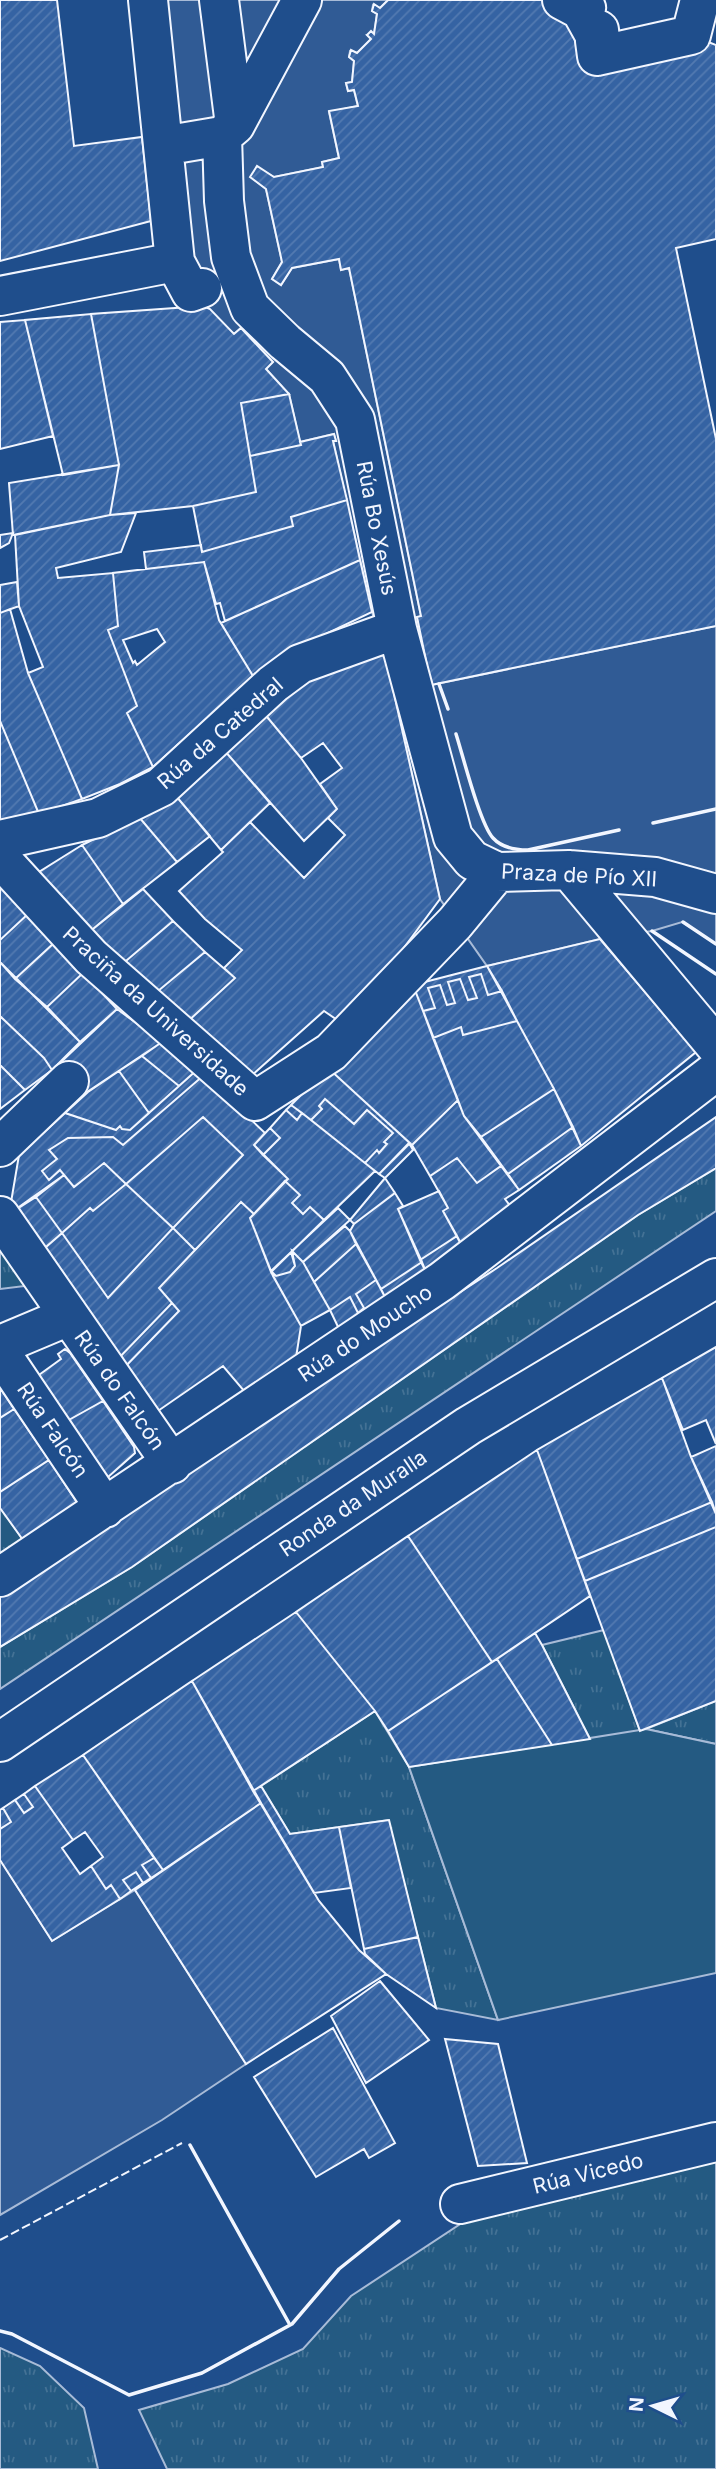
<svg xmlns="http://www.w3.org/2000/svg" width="716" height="2469" font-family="Inter,sans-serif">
<defs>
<pattern id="grass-tufts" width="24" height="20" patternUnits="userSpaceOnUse" patternTransform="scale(1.75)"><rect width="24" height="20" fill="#245a82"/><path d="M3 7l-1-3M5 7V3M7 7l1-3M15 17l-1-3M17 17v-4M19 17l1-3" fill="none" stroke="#447295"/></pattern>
<pattern id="building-hatch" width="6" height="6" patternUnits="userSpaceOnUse" patternTransform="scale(1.75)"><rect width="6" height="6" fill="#3563a3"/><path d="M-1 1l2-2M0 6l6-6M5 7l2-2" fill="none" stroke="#537ab1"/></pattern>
</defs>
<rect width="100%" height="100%" fill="#1f4e8c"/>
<path fill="url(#grass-tufts)" stroke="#a8bbd7" stroke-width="2" d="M716,1168V1211L0,1689V1647L132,1567L638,1215Z
M0,1227L33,1285L0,1289Z
M0,1507L23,1540L0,1554Z
M604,1630L640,1731L590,1739L542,1645Z
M716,1701V1744L646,1729Z
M375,1711L409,1767L498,2020L436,2008L388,1820L290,1834L261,1786Z
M716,2158V2469H167L139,2410L228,2384L303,2349L351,2296L468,2219Z
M0,2348L40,2366L84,2408L98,2469H0Z"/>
<path fill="#245a82" stroke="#a8bbd7" stroke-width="2" d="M646,1729L716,1744V1973L498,2020L409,1767Z"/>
<path fill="#305b95" stroke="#a8bbd7" stroke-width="2" d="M137,0H388L380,8L373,5L372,11L377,14L374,34L367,35L371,39L357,53L350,51L349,57L354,61L352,82L346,83L348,91L354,90L358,106L329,112L339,158L322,162L323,167L274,177L257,167L251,177L266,189L282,262L272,279L281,285L292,268L339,259L341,270L349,268L421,616L417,618L431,685L716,626V944L682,922L652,931L600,939L487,966L440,899L384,649L372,612L333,441H336L334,434L300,442L289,394L266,369L273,362L241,328L234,334L203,306L163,153L144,157L142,137L153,136Z
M0,1860L52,1941L135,1890L246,2064L162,2120L0,2215Z"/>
<path fill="url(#building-hatch)" stroke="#f2f6ff" stroke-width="2" fill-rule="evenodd" d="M0,0H57L74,146L142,137L151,221L0,261Z
M388,0H562L600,39L691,35L716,45V239L676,248L716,439V626L431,685L417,617L421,616L349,268L341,270L339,259L292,268L281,285L272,279L282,262L266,189L250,177L257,166L274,177L323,167L322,162L339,158L329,111L358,106L354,90L348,91L346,83L352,82L354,61L349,57L351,50L357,53L371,39L367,35L371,31L374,34L377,14L372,11L374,4L380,8Z
M203,306L210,309L234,334L241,328L273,362L266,369L289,394L241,403L256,492L193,506L110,515L119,465L91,314Z
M91,314L119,465L63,475L25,320Z
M25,320L53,436L0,449V322Z
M289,394L301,445L250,456L241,403Z
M334,434L336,441H333L347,500L291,517L293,526L202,552L193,506L256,492L250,456L301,445L300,442Z
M119,465L110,515L13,535L9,483Z
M347,500L360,560L225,621L220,603L216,604L204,562L146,569L144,552L201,545L202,552L293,526L291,517Z
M136,513L121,552L56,568L58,578L113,573L118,626L108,630L137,706L127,713L153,767L120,784L82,799L28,673L43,667L19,606L15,535L110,515Z
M13,533L9,543L0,548V535Z
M360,560L372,612L290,651L256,681L221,623Z
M204,562L219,620L256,681L194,730L153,767L127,713L137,706L108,630L118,626L113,573ZM157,629L165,642L137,665L135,661L133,663L123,640Z
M17,582L19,606L0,613V585Z
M10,609L28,673L82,799L39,814L0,721V613Z
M384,649L440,899L346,1026L324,1011L250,1077L185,1024L235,978L224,968L242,950L205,919L179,891L223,852L221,850L250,822L304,878L345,835L328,818L337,809L320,784L342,768L323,743L301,758L263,712L297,677Z
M263,712L301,758L337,809L304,841L224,750Z
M0,721L39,814L0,827Z
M224,750L270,803L221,850L176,796Z
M176,796L210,836L177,862L139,817Z
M139,817L177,862L123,904L82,845Z
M82,845L123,904L88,933L31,877Z
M0,884L28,914L0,940Z
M143,889L173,921L120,966L88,933Z
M28,914L54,943L15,979L0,962V940Z
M173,921L205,952L152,996L120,966Z
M600,939L696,1052L581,1146L554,1089L487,966Z
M54,943L83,973L47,1007L15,979Z
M205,952L235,978L185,1024L152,996Z
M0,962L80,1042L52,1070L44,1058L0,1016Z
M487,966L502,991L488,995L481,974L469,977L477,998L468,1000L460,979L448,982L455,1003L447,1005L440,985L428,988L435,1008L423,1011L413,985Z
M83,973L117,1009L80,1042L47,1007Z
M481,974L488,995L502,991L517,1021L463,1035L461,1027L433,1038L423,1011L435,1008L428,988L440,985L447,1005L455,1003L448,982L460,979L468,1000L477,998L469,977Z
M413,985L458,1100L412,1145L328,1068Z
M117,1009L162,1042L87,1092L61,1062Z
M0,1016L44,1058L52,1070L25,1090L0,1065Z
M517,1021L554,1089L481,1137L464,1116L433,1038L461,1027L463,1035Z
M162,1042L198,1069L179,1086L142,1056Z
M142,1056L179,1086L149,1113L119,1071Z
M0,1065L25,1090L0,1109Z
M328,1068L410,1143L379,1174L365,1163L377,1150L379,1153L387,1144L384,1142L393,1133L367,1110L354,1124L325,1099L319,1106L322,1109L311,1120L291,1105Z
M198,1069L204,1075L123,1145L113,1137L68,1138L49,1150L57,1159L42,1171L49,1180L60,1170L64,1175L9,1214L19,1155L65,1113L116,1130L120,1126L122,1129L130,1130Z
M119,1071L149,1113L130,1130L122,1129L120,1126L116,1130L65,1113L88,1092Z
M204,1075L265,1133L254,1145L288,1179L254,1214L241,1202L195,1250L173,1228L243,1155L203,1117L126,1184L104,1163L74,1187L60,1170L49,1180L42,1171L57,1159L49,1150L68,1138L113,1137L123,1145Z
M554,1089L573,1127L508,1174L481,1137Z
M325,1099L354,1124L367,1110L393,1133L384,1142L387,1144L379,1153L377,1150L365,1163L311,1120L322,1109L319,1106Z
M458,1100L464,1116L501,1166L477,1183L457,1158L430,1176L412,1145Z
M291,1105L302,1113L297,1120L286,1110Z
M286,1110L297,1120L302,1113L375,1171L324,1220L310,1207L303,1214L292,1203L300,1195L285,1181L288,1179L263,1155L280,1138L270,1128Z
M203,1117L243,1155L173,1228L126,1184Z
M716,1117V1168L638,1215L132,1567L0,1647V1593L497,1268Z
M573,1127L581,1146L519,1190L508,1174Z
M270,1128L280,1138L263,1155L254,1145Z
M409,1143L413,1150L385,1178L379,1174Z
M457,1158L477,1183L501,1166L519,1190L505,1199L514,1211L462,1246L443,1211L448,1208L430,1176Z
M104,1163L126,1184L93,1211L90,1208L62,1233L36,1197L64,1175L74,1187Z
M385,1178L395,1193L354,1224L350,1220Z
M285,1181L300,1195L292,1203L303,1214L310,1207L324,1220L271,1272L250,1218Z
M126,1184L173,1228L108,1298L62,1233L90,1208L93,1211Z
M439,1191L448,1208L443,1211L457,1236L420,1260L398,1209Z
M395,1193L403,1206L398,1209L422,1262L381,1289L350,1231L354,1224Z
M36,1197L62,1233L38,1254L9,1214Z
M241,1202L254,1214L250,1218L273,1276L301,1326L295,1364L250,1398L223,1366L155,1413L122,1370L179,1311L159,1288Z
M338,1208L350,1220L303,1262L292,1251Z
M345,1226L350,1231L356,1244L314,1282L303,1262Z
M173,1228L195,1250L159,1288L172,1303L115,1362L38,1254L62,1233L108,1298Z
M457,1236L462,1246L426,1272L420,1260Z
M356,1244L376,1280L356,1294L364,1308L358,1313L350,1297L330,1310L314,1282Z
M292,1251L303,1262L330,1310L301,1326L271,1272L276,1276L290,1272L295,1266Z
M291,1252L295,1266L290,1272L276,1276L271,1271Z
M422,1262L426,1272L386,1299L381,1289Z
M376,1280L386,1299L340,1331L330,1310L350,1297L358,1313L364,1308L356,1294Z
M172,1303L179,1311L122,1370L115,1362Z
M716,1347V1444L706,1420L683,1430L662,1378Z
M65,1349L70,1353L103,1401L58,1426L32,1380L61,1359L58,1354Z
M662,1378L691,1457L712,1502L577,1559L537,1450Z
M0,1388L14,1409L0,1418Z
M103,1401L134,1447L135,1453L98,1486L58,1426Z
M14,1409L49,1460L0,1492V1418Z
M716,1446V1514L691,1457Z
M537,1450L590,1596L492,1662L408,1536Z
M49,1460L80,1507L23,1540L0,1508V1492Z
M712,1502L716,1514V1527L585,1581L577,1559Z
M716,1527V1701L640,1731L585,1581Z
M408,1536L492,1662L388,1731L375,1711L296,1612Z
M296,1612L375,1711L253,1791L192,1681Z
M535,1633L542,1645L590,1739L552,1745L497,1659Z
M497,1659L552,1745L409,1767L388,1731Z
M192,1681L261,1803L163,1870L83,1755Z
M83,1755L154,1858L142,1865L151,1878L143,1883L136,1872L123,1880L131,1891L120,1899L111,1885L106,1889L91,1866L103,1857L85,1832L73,1840L35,1786Z
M35,1786L73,1840L62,1848L80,1874L91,1866L106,1889L111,1885L120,1899L52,1941L0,1860V1829L11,1822L3,1808L15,1800L24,1813L33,1807L24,1794Z
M261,1786L290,1834L339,1827L351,1888L314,1893L253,1791Z
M24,1794L33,1807L24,1813L15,1800Z
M261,1803L319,1901L359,1950L386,1974L246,2064L135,1890Z
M3,1808L11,1822L0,1829V1810Z
M389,1820L418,1937L364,1949L339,1827Z
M154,1858L163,1870L151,1878L142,1865Z
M136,1872L143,1883L131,1891L123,1880Z
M418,1937L436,2008L386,1974L365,1954L364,1949Z
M380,1981L429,2040L366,2083L331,2016Z
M333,2028L395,2143L369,2158L364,2149L316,2177L254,2077Z
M445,2039L498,2044L527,2163L478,2166Z"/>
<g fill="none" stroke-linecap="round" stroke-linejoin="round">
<g stroke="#f2f6ff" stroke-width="42">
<path id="pedestrian" d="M148,0L175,262L191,292L202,288
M219,0L235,125
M562,0L577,8L582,2L586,8L583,14L593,32L599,30L600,39L595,41L597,56L691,35L700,0
M222,136L224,201L231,257L250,308L285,342L327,377L355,420L397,629L453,837L472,860L497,872L569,870L655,877L716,894
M163,146L222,136L235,125L302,0
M0,296L175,262
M0,840L98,818L161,787L273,684L300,664L397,629
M0,858L91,957L255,1101L331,1052L455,923L497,872
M569,870L716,1046
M0,1147L69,1081
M0,1216L172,1464
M0,1345L69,1316
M0,1352L105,1508
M0,1577L442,1281L716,1071"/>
</g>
<g stroke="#f2f6ff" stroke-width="42">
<path id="minor" d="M460,2204L716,2142"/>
</g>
<g stroke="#f2f6ff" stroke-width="42">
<path id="tertiary" d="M0,1742L468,1426L716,1278"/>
</g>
<use href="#pedestrian" stroke="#1f4e8c" stroke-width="38"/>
<use href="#minor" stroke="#1f4e8c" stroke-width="38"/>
<use href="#tertiary" stroke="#1f4e8c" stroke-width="38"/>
<path stroke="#f2f6ff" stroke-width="2" stroke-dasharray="9 3.5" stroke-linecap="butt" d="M0,2240L182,2143"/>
<path stroke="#f2f6ff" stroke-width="3.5" d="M439,684L448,709
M456,734C463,756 480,824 493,838C502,848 516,850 528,850L619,830
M653,823L716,809
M683,922L716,944
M652,931L716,974
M190,2145L290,2325
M0,2331L12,2334L129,2395L202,2373L292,2324L339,2269L399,2221"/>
</g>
<g text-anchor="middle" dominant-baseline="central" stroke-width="5" stroke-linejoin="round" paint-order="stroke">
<g font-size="21" fill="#f2f6ff" stroke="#1f4e8c">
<text transform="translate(377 528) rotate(79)">Rúa Bo Xesús</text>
<text transform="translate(220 733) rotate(-41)">Rúa da Catedral</text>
<text transform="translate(579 875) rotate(3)">Praza de Pío XII</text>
<text transform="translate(156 1011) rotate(42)">Praciña da Universidade</text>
<text transform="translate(365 1333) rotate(-34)">Rúa do Moucho</text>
<text transform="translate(120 1390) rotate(55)">Rúa do Falcón</text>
<text transform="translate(53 1430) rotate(56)">Rúa Falcón</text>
<text transform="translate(353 1503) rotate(-34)">Ronda da Muralla</text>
<text transform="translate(588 2173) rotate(-14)">Rúa Vicedo</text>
</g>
</g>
<g transform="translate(653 2406) rotate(275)" stroke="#1f4e8c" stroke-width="5" paint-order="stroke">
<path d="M0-5L12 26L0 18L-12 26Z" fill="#f2f6ff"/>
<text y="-10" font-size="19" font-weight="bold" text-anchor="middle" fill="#f2f6ff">N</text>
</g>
</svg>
